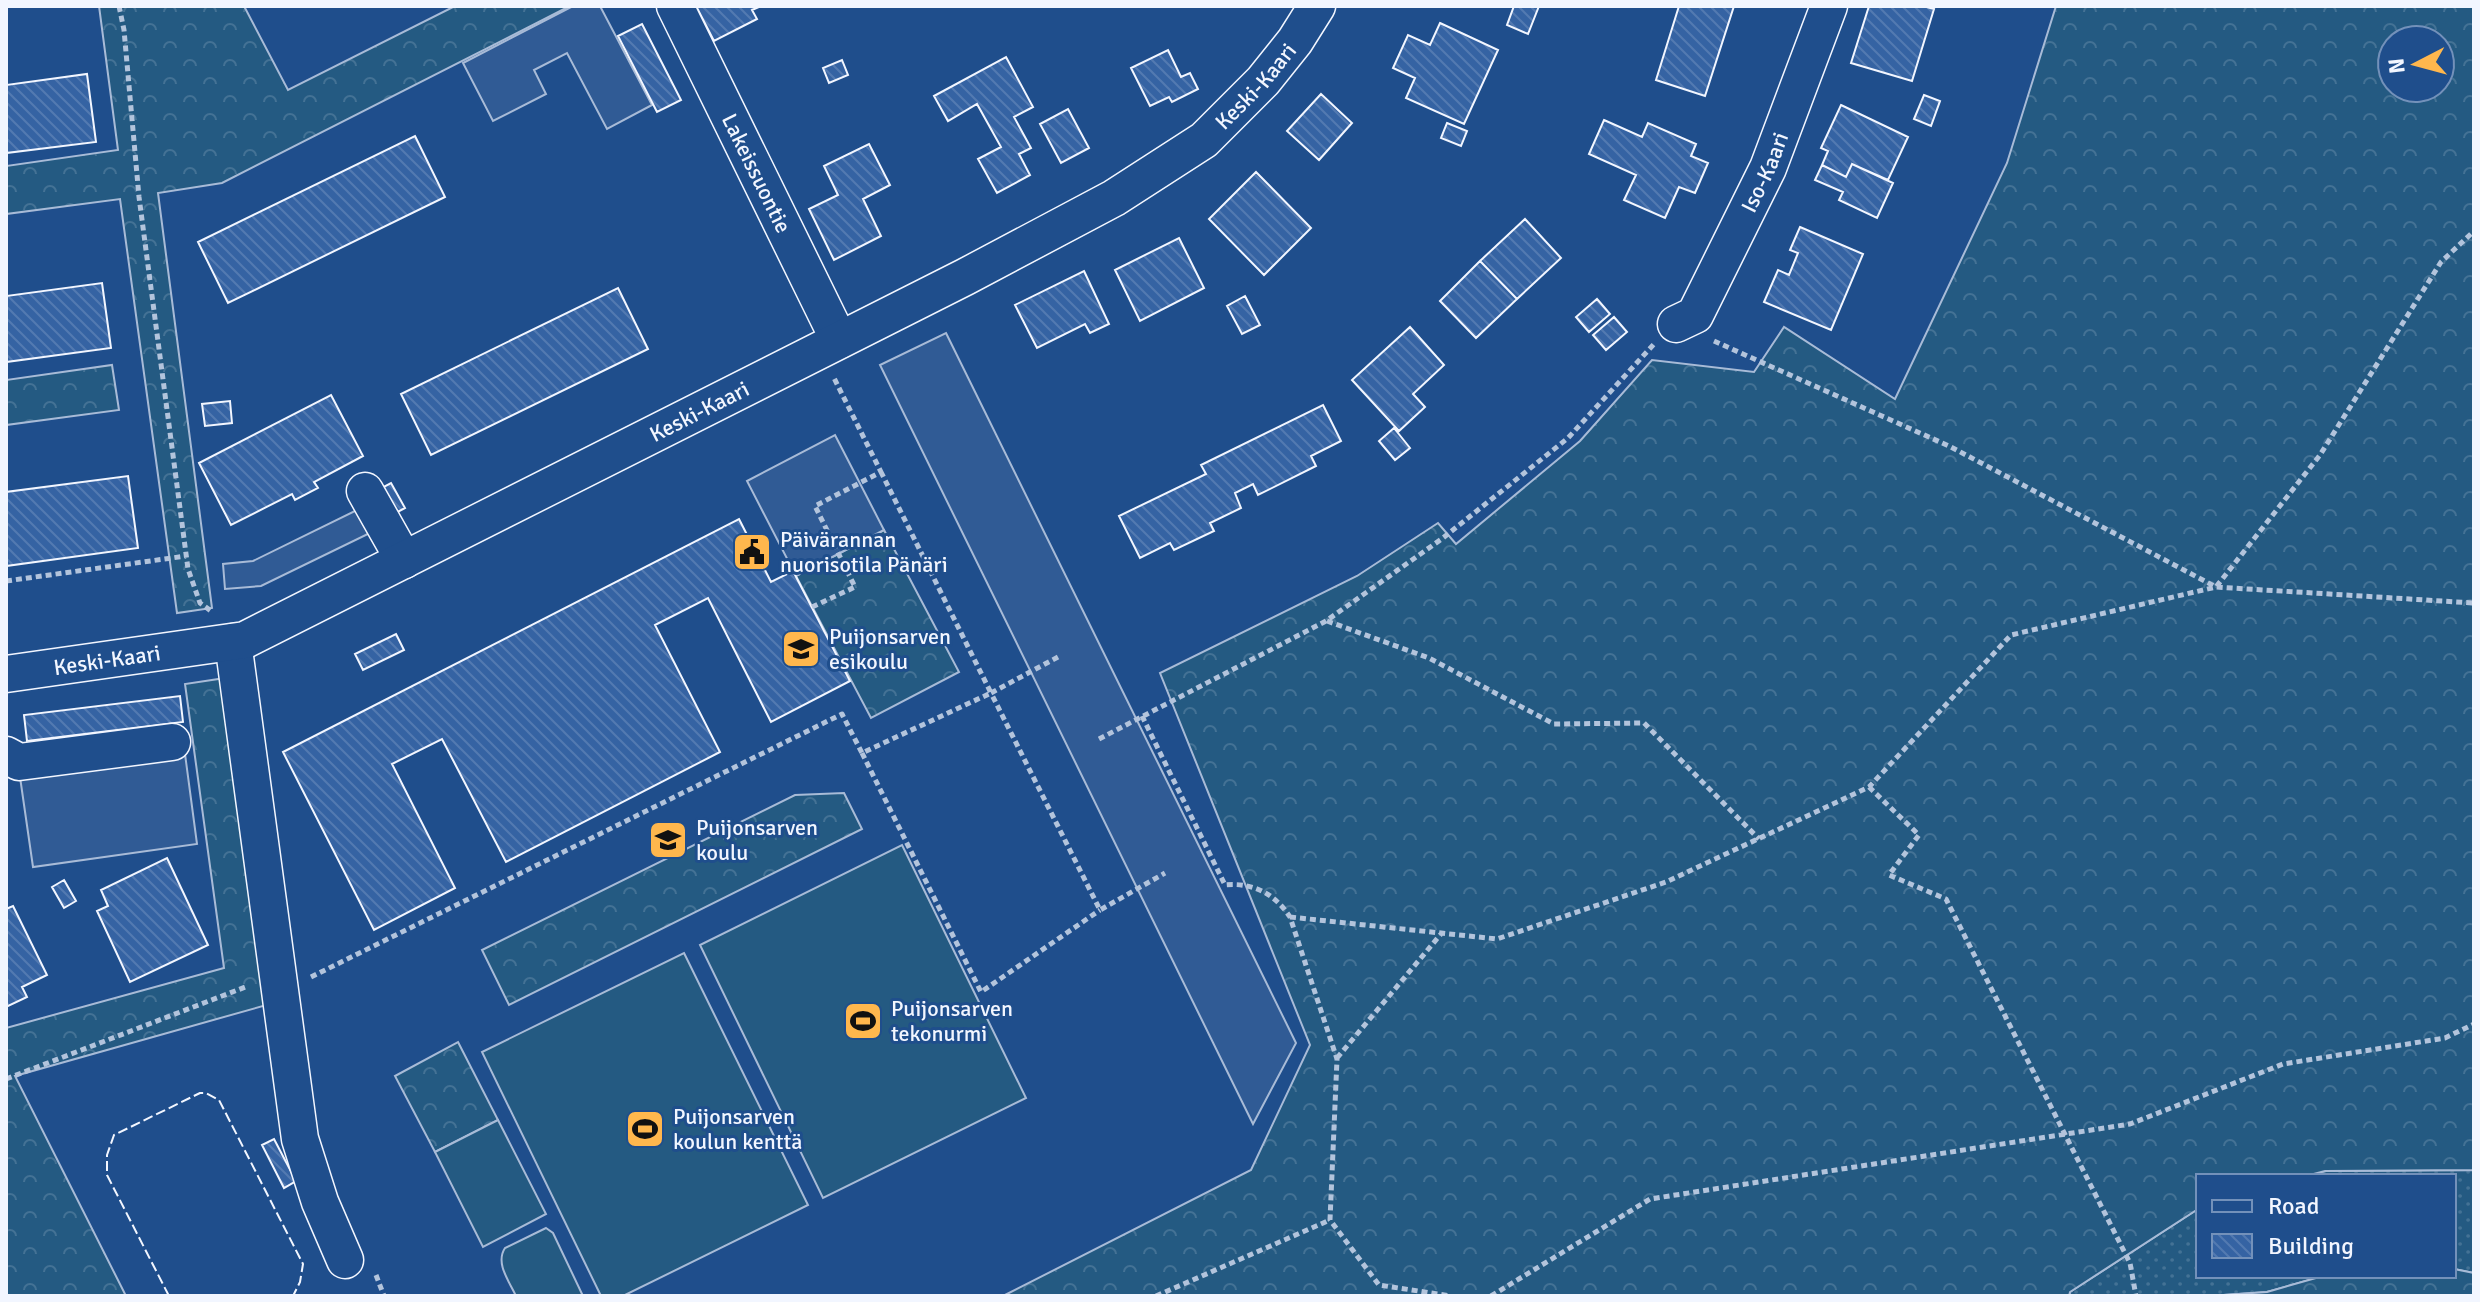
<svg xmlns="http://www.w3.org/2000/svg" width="2480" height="1302" font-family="Signika,sans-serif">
<defs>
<pattern id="grass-dots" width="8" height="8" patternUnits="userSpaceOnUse" patternTransform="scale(2)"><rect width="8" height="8" fill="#245a82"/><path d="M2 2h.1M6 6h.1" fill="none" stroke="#447295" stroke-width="1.8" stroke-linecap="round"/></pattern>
<pattern id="forest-crowns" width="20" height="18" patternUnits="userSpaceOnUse" patternTransform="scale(2)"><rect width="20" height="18" fill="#245a82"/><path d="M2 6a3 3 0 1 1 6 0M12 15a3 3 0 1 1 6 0" fill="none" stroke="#447295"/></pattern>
<pattern id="building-back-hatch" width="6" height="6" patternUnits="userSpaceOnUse" patternTransform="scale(2)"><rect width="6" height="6" fill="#3563a3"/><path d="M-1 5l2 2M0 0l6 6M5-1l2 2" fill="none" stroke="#537ab1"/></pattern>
</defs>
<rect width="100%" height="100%" fill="#1f4e8c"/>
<path fill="url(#grass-dots)" stroke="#a8bbd7" stroke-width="2" d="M2474,1170V1273L2454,1269V1176H2306L2325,1171Z
M2198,1209V1276H2323L2267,1292L2209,1296H2069L2070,1292Z"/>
<path fill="url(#forest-crowns)" stroke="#a8bbd7" stroke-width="2" fill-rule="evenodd" d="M99,6H244L288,90L455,6H570L222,183L158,193L212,608L177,613L120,199L6,214V166L118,150Z
M2056,6H2474V1170L2325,1171L2306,1176H2198V1209L2070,1292L2069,1296H1003L1251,1170L1310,1045L1160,673L1357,576L1438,523L1456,544L1580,441L1652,360L1754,372L1784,327L1895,399L2007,163ZM2440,40V88H2392V40Z
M112,365L119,410L6,425V380Z
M884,530L959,672L871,718L796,576Z
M232,677L277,1002L15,1076L126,1296H6V1028L224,968L185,684Z
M844,793L862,829L509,1005L482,950L795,795Z
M458,1042L498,1120L435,1152L395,1076Z
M2454,1269L2474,1273V1296H2209L2267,1292L2323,1276H2454Z"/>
<path fill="#245a82" stroke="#a8bbd7" stroke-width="2" d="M902,845L1026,1098L823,1198L700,945Z
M684,953L808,1205L623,1296H601L482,1052Z
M498,1120L546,1214L483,1247L435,1152Z
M546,1228L553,1233L583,1296H516C509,1281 495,1263 505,1248Z"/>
<path fill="#305b95" stroke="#a8bbd7" stroke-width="2" d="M573,6H600L652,105L607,129L567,53L534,70L546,94L493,121L463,63Z
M946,333L1296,1043L1253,1124L880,365Z
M835,435L884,530L796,576L747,481Z
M361,508L372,532L261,586L225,589L223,564L253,561Z
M185,754L197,844L33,867L20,777Z"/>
<path fill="url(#building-back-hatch)" stroke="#f2f6ff" stroke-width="2" d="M696,6H761L752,10L757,19L714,41Z
M1514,6H1539L1528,34L1507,25Z
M1679,6H1734L1705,96L1656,80Z
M1869,6H1923L1934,9L1912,81L1851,63Z
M1440,23L1498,50L1464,124L1406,98L1415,78L1393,68L1408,35L1430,45Z
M642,24L681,100L657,112L618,36Z
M1168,50L1181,77L1190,73L1198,89L1172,102L1169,97L1150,106L1131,68Z
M1006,57L1033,107L1014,117L1031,148L1019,154L1030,175L997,193L978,159L1001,147L977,104L948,121L934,96Z
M842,60L848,75L829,83L823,68Z
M87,74L96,142L6,153V85Z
M1321,94L1352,123L1319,160L1287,131Z
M1924,95L1940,101L1931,126L1914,119Z
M1841,105L1908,137L1888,180L1852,164L1846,177L1822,165L1828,151L1821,148Z
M1068,109L1089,148L1061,163L1040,124Z
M1604,120L1642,137L1648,123L1696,144L1691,156L1708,163L1695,193L1679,187L1665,218L1624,200L1636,175L1589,154Z
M1447,123L1467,131L1461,146L1441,138Z
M415,136L445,197L228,303L198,242Z
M869,144L890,185L863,199L881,236L834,260L809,209L838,195L824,166Z
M1852,164L1893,183L1877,218L1839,200L1843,192L1815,180L1822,165L1846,177Z
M1256,172L1311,228L1264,275L1209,219Z
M1525,219L1561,258L1517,299L1480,261Z
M1800,227L1863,254L1831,330L1764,302L1778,270L1789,275L1798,253L1790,250Z
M1179,238L1204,288L1140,321L1115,270Z
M1480,261L1517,299L1476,338L1440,301Z
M1084,271L1109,324L1090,333L1085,324L1037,348L1015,305Z
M102,283L111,348L6,362V296Z
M618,288L648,349L431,455L401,394Z
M1245,296L1260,325L1242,334L1227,306Z
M1597,299L1610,314L1589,332L1576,317Z
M1614,317L1627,332L1606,350L1593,335Z
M1410,327L1444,365L1413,394L1425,407L1399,431L1352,380Z
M331,395L363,456L314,482L318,488L295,500L292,494L231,525L199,463Z
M230,401L232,423L205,426L202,404Z
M1323,405L1341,441L1311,456L1316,466L1258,495L1253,484L1235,493L1241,508L1210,523L1214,531L1174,550L1170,543L1140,558L1119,516L1206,474L1201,465Z
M1394,428L1410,448L1395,460L1379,441Z
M128,476L138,548L6,566V492Z
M391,483L405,508L390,516L376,491Z
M739,519L771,582L793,571L850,681L771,722L708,598L655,625L720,752L506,862L442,739L392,764L455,888L374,930L283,752Z
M396,634L404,650L363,670L355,654Z
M180,696L183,722L27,741L24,715Z
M167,858L208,945L130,982L97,911L108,906L101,890Z
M64,880L76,901L64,908L52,887Z
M13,906L47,975L22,987L27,997L6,1007V909Z
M274,1139L296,1181L284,1188L262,1145Z"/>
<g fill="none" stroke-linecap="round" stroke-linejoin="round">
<g stroke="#f2f6ff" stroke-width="39">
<g id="minor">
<path id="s1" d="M675,6L839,340"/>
<path id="s2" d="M1676,324L1695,315L1768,168L1829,6"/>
<path d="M365,491L404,560"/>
<path d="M233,642L300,1139L320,1202L345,1260"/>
<path id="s3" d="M6,674L245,640L965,277L1114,198L1204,140L1263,81L1295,41L1317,6"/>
<path d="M6,755L19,762L172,742"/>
</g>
</g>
<path stroke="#b3c4dc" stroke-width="5" stroke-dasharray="6 4" stroke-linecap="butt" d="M119,6L124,30L139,197L188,569L200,603L211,611
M1714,341L1949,446L2216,587L2474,603
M6,581L186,556
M812,607L855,587L815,506L881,472L834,378
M1327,621L1429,658L1554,724L1644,723L1759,839
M1058,657L991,693L1100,910L1165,873
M1142,716L1225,885C1253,882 1275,894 1290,917L1337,1059L1330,1220L1379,1285L1451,1296
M1099,739L1326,621L1443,538L1568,438L1654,344
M862,753L981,992L1100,910
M1869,787L1919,835L1889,875L1946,899L2130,1263L2136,1296
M1290,917L1497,939L1666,882L1869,787L2011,635L2216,587L2320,455L2441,262L2474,231
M311,977L842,714L862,753L991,693L881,472
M1337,1058L1441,934
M6,1079L248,986
M376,1275L384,1296
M1156,1296L1330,1220
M1491,1296L1650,1199L2130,1124L2283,1064L2445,1038L2474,1024"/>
<use href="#minor" stroke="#1f4e8c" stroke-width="36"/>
<path stroke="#f2f6ff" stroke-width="2" stroke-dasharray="10 4" stroke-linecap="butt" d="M169,1296L107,1175V1155L114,1135L200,1093H206L219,1100L303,1264L300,1282L293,1296"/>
</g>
<defs>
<g id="civic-square" transform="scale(2)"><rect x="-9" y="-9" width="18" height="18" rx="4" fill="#ffb74d" stroke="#1f4e8c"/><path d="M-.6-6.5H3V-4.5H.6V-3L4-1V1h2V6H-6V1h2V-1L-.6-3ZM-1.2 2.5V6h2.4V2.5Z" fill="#111"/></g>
<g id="school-square" transform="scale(2)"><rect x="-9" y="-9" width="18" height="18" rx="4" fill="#ffb74d" stroke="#1f4e8c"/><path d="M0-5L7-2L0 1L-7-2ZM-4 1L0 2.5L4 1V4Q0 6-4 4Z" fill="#111"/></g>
<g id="stadium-square" transform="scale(2)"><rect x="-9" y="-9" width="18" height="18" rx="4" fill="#ffb74d" stroke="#1f4e8c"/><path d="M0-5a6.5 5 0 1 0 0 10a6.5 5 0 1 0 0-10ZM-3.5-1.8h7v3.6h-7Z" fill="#111"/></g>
</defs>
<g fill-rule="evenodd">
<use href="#civic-square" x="752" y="552"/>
<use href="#school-square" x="801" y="649"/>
<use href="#school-square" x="668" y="840"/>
<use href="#stadium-square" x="863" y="1021"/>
<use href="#stadium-square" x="645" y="1129"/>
</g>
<g text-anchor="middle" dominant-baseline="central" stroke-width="6" stroke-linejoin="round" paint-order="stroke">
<g font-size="22" fill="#f2f6ff" stroke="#1f4e8c">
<text stroke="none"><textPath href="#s3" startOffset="1398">Keski-Kaari</textPath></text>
<text stroke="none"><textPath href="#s2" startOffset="180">Iso-Kaari</textPath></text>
<text stroke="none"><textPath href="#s1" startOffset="186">Lakeissuontie</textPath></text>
<text stroke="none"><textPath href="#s3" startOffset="750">Keski-Kaari</textPath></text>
<text stroke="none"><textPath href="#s3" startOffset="102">Keski-Kaari</textPath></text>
</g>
<g font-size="22" fill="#f2f6ff" stroke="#1f4e8c" text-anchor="start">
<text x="780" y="539">Päivärannan<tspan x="780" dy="25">nuorisotila Pänäri</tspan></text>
<text x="829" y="636">Puijonsarven<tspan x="829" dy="25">esikoulu</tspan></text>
<text x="696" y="827">Puijonsarven<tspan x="696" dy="25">koulu</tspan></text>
<text x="891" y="1008">Puijonsarven<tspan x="891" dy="25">tekonurmi</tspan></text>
<text x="673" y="1116">Puijonsarven<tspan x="673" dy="25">koulun kenttä</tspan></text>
</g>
</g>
<rect width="2480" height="1302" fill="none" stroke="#f2f6ff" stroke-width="16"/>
<rect x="2196" y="1174" width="260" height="104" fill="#1f4e8c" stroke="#7391ba" stroke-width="2"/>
<rect x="2212" y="1200" width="40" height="12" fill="#1f4e8c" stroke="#7391ba" stroke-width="2"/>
<text x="2268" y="1214" font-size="24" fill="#f2f6ff">Road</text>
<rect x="2212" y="1234" width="40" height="24" fill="url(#building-back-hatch)" stroke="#7391ba" stroke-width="2"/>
<text x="2268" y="1254" font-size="24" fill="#f2f6ff">Building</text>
<g transform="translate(2416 64) rotate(264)"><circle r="38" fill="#1f4e8c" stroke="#7391ba" stroke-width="2"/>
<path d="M0-6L14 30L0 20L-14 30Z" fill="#ffb74d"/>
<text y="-12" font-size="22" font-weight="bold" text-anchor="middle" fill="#f2f6ff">N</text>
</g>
</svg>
